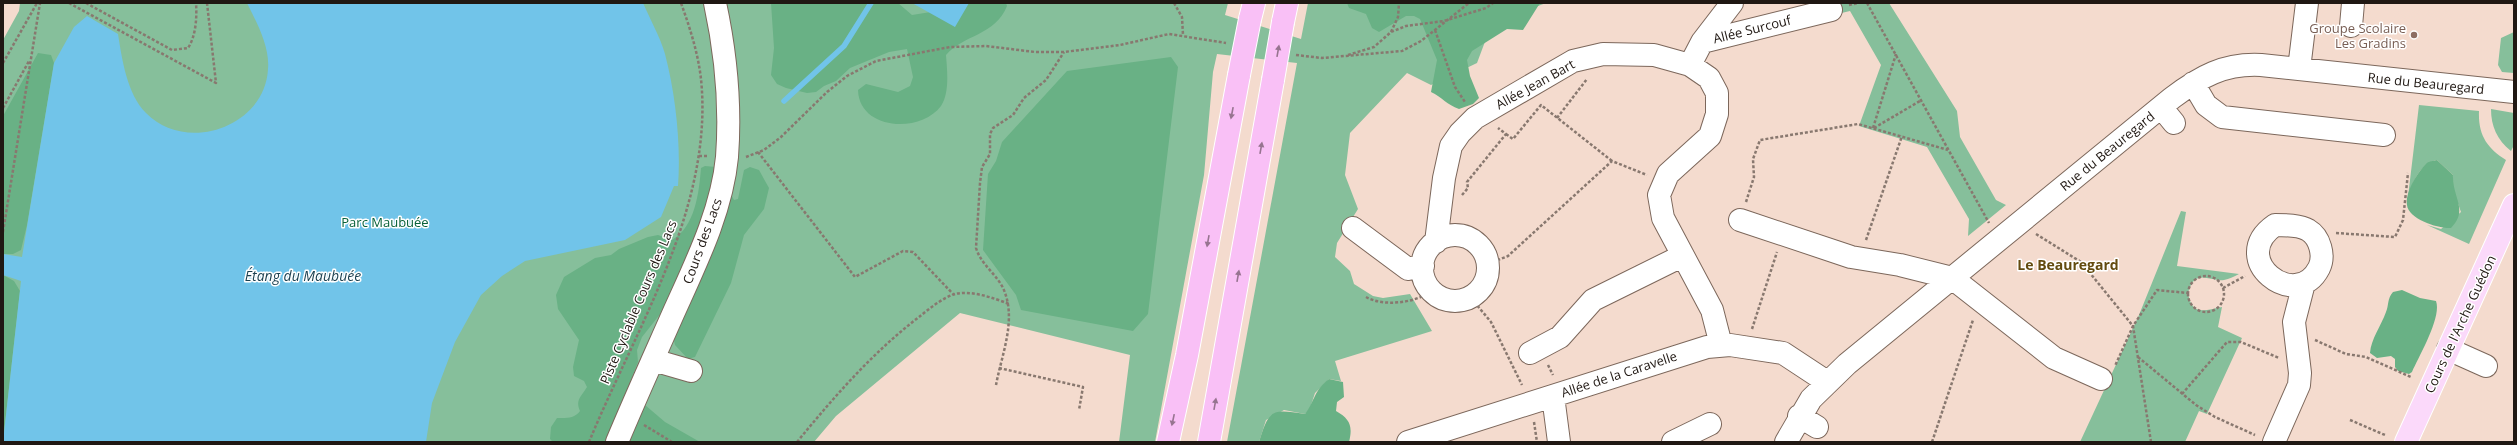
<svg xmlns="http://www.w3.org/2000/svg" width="2517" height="445" font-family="'Open Sans',sans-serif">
<rect width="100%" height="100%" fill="#f4dbce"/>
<path fill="#86bf9b" d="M20,3H1228L1225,15L1301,39L1308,3H1546L1492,23L1477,63L1431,85L1407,73L1350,133L1345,175L1358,209L1337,243L1335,257L1350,271L1354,284L1373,296L1383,298L1410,294L1432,331L1335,361L1341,381L1329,379L1315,393L1310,408L1305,414L1284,410L1266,420L1259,442H1227L1297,63L1217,54L1213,72L1204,175L1155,442H1119L1130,355L960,313L836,416L814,442H3V40L19,11Z
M1830,3H1889L1957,111L1960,137L1996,200L2006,205L1968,236L1969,219L1927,147L1859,126L1881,65L1850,11L1833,15Z
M2514,32V73L2502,72L2498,65L2501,38Z
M2419,105L2479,111C2478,135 2487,148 2506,160L2469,244L2427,225L2441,229L2461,212L2452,187L2453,175L2437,160C2417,165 2411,186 2407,205Z
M2491,109L2514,113V145L2511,151C2497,140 2491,126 2491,109Z
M2181,211L2186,212L2177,266L2239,274C2235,276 2229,279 2224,280C2209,282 2195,267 2188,293C2192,317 2205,310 2222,307L2218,327L2242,338L2207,414L2199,411L2185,442H2080L2139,315Z"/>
<path fill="#69b185" d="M771,3H898L912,15L937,11L961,3H1006L1007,6C996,35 963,35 946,55C947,69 950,93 941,106C920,134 859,130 858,90L866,84L898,92L910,86L913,77L907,49L889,52L850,68L836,81L824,86L816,92L807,93L786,88L777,84L771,75L774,48Z
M1347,3H1540L1523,30L1507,29L1472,51L1467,60L1470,76L1479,98L1473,104L1459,109C1447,105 1442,97 1431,92L1437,60L1420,19L1414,16H1406L1379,32L1372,28L1366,14L1349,8Z
M38,53L51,55L54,63L27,225L21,250L13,254H3V116Z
M1171,57L1178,67L1148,314L1133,331L1021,310L1016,295L983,250L988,174L996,161L1002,142L1067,71Z
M2437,160L2453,175C2452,197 2469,210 2451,228C2439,229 2408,219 2407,205C2405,193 2417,173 2426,164C2428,161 2434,161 2437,160Z
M705,166L716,167L734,200L738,199L744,170L750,167L759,170L769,188L764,209L744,235L731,283L695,357L688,359L675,345L673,336L677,279L665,308L642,337L637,350L638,362L631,380L633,390L645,405L665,422L700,442H553L550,439L551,427L557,418C566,418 574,419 580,411C575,400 581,397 587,387L584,381L574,376L573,367L579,340L558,309L556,295L564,277L595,258L611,255L619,249L648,237L658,235L672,240C695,227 699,193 701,168Z
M3,275L14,281L20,291L3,440Z
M2402,290L2420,298L2436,301C2442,317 2419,356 2412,372L2409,374L2398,371L2395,367V359L2391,356L2377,358L2370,353C2371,339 2381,326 2386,312C2389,305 2387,299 2393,292Z
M1329,379L1343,382L1344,397L1337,402L1336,411C1350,419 1353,426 1349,442H1259C1269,409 1272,409 1305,414C1315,401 1314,390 1329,379Z"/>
<path fill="#71c4e9" d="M247,3H643C650,19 660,37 665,54C676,96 681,146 678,186H674L661,217L625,240L525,261L502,276L481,295L455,342L432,403L426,442H3L21,281L3,275V254L22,257L54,63L74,27L87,16L118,34C122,59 127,94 146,113C186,154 265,127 268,69C270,47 257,23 247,3Z
M912,3H969L955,27Z"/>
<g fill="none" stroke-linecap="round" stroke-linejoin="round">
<path stroke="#71c4e9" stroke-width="5.5" d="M784,101L844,46L871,3"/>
<g stroke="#7c675b" stroke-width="24">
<path id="minor" d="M2351,26L2353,3
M1702,42L1732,3
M1690,65L1702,42L1831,10
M2299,69L2307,3
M2193,83L2206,105L2222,117L2384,135
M2161,107L2174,123
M1740,220L1851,257L1900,265L1952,278L2054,358L2101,379
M2275,225C2285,225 2300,225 2308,230C2320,237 2325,256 2319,268C2296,313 2226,259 2275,225Z
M1353,228L1408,269L1423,266
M1422 268a33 33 0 1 1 66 0a33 33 0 1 1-66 0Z
M1436,242L1444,178L1451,146L1460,133L1475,118L1573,61L1603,54L1654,55L1690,65L1709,78L1717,93V114L1710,136L1668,174L1659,195L1663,218L1712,310L1721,345
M2448,349L2486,366
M1530,353L1560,337L1593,300L1682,256
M653,360L691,371
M1553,396L1559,442
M1799,416L1817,427
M617,442C635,399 654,357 673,314C695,265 722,211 727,157C731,104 726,54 715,3
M1408,442L1707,347L1730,345L1783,353L1827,382
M1673,442L1710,424
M1786,442L1811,399L1847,364L2172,98C2200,77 2224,63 2261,65L2514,92
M2274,442L2299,385L2300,373L2294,322L2304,283"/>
</g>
<g stroke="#fff" stroke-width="24">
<path id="major" d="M2406,442L2514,205"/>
</g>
<g stroke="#fff" stroke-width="24">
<path id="highway" d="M1250,19L1254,3
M1283,22L1287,3
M1168,442L1187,355L1239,75
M1209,442L1273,80"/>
</g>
<path stroke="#88786f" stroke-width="2.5" stroke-dasharray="3 2" stroke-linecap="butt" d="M69,3L216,83L207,3
M86,3L172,50L188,48C196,36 197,17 196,3
M1174,3L1182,17L1183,35
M1867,3L1989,223
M1849,5L1858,3
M1435,30L1455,87L1465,102
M1391,32L1398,17L1399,3
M1296,55L1322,58L1402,51L1421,41L1469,3
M1348,55L1374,47L1391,32L1406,26L1444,21L1486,8L1493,3
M3,63L37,3
M3,108L29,61
M1557,118L1587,79
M1873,128L1896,54
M1874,128L1920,101
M1506,134L1513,139L1541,105L1612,161
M758,152L855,277L903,251L913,252L954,295
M699,156H708
M746,157L764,150L781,137L827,92L847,76L876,61L950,47L986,46L1035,52H1064L1120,45L1169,34L1226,43
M1462,195L1468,188L1467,182L1506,134L1498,128
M1746,202L1754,177L1753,159L1760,140L1858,124L1948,150
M3,232L40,3
M2336,233L2395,237L2403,220L2408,173
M2036,234L2081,262L2133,326L2115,366
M1866,240L1902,136
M1488,264L1508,256L1612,161L1647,175
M2188 294a18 18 0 1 1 36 0a18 18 0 1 1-36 0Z
M2223,288L2245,276
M1366,297C1384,307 1415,303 1432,291
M1471,298L1491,322L1522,385
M1752,329L1777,252
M2315,340L2346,354L2366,357L2411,377
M2138,357L2196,405L2215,417L2255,435
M1548,365L1553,375
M999,368L1083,387L1079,410
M996,385C1002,353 1018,317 1002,286C994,272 981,264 976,248L980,183L982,167L990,154V134L993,128L1013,115L1024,98L1046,80L1064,52
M2182,394L2227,342H2241L2279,358
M2350,420L2385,435
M1534,422L1537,442
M644,425L672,442
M589,442C636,328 714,206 701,79C698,53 690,28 681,3
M797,442C834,397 872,353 919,317C929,309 942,298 955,294C971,290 994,298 1009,304
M1932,442L1973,320
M2151,442L2133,326L2157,290L2188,293"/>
<use href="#minor" stroke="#fff" stroke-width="22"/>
<use href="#major" stroke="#fbd9fa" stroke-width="22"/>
<use href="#highway" stroke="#f9c0f6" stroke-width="22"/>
<g stroke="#fff" stroke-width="24" stroke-linecap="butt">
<path id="highway-bridge" d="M1239,75L1250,19
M1273,80L1283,22"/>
</g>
<use href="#highway-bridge" stroke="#f9c0f6" stroke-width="22"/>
</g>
<defs><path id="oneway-solid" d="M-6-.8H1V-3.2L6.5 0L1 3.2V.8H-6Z"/></defs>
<g fill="#977490">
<use href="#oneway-solid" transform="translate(1278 51) rotate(-80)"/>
<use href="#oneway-solid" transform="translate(1232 113) rotate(101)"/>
<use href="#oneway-solid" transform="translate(1261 148) rotate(-80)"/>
<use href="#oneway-solid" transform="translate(1208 241) rotate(100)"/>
<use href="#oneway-solid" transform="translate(1238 276) rotate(-80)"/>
<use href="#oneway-solid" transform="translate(1215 404) rotate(-80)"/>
<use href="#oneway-solid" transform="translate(1173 420) rotate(102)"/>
</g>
<circle fill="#8d6e63" stroke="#fff" stroke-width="1.5" cx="2414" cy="35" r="4"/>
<g text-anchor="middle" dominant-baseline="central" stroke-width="3" stroke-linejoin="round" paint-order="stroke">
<g font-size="13" fill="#785e54" stroke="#fff" text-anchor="end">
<text x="2406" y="28">Groupe Scolaire<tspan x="2406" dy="15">Les Gradins</tspan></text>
</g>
<g font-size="13" fill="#201813" stroke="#fff">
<text transform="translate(1752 29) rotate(-14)">Allée Surcouf</text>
<text transform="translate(2426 83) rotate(6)">Rue du Beauregard</text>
<text transform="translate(1535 84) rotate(-29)">Allée Jean Bart</text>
<text transform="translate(2107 151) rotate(-39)">Rue du Beauregard</text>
<text transform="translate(702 241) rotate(-70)">Cours des Lacs</text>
<text transform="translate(638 302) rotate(-67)">Piste Cyclable Cours des Lacs</text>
<text transform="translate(2460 324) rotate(-65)">Cours de l'Arche Guédon</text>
<text transform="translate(1619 374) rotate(-18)">Allée de la Caravelle</text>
</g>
<g font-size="13" fill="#086139" stroke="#fff">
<text x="385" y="222">Parc Maubuée</text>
</g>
<g font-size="14" font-weight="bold" fill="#634b0f" stroke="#fff">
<text x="2068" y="264">Le Beauregard</text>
</g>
<g font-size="14" font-style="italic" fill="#1a3f4f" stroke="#fff">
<text x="303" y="275">Étang du Maubuée</text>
</g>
</g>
<rect width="2517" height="445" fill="none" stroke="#201813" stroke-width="8"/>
</svg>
